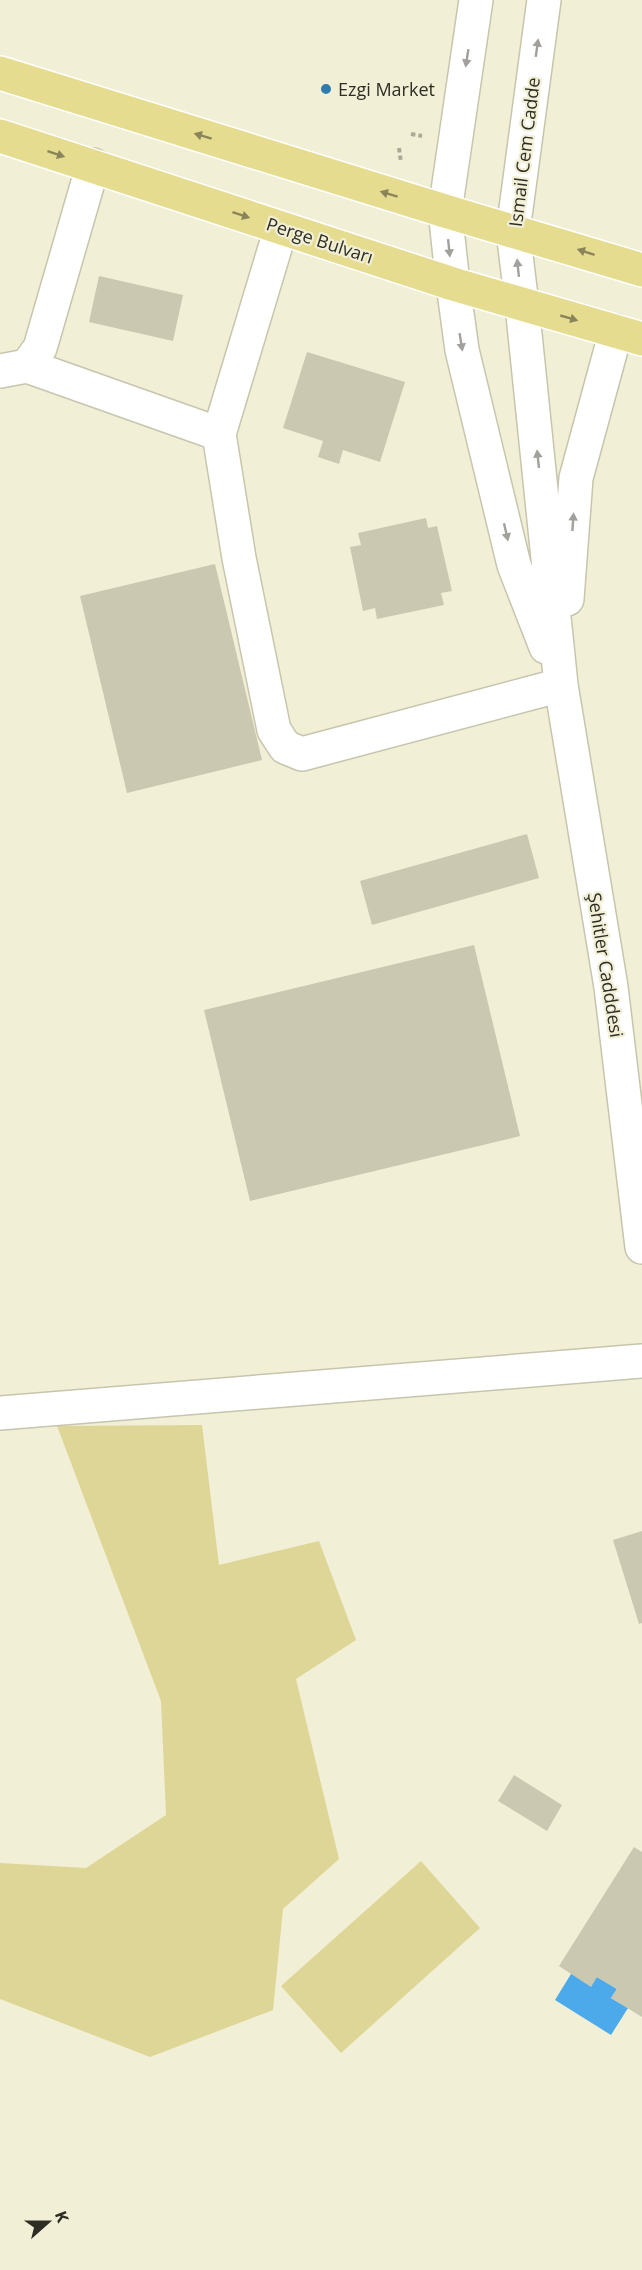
<svg xmlns="http://www.w3.org/2000/svg" width="642" height="2270" font-family="'Open Sans',sans-serif">
<rect width="100%" height="100%" fill="#f2efd7"/>
<path fill="#ded697" d="M202,1425L219,1565L319,1541L356,1640L296,1679L339,1859L283,1909L273,2010L150,2057L0,1999V1863L86,1868L166,1815L161,1701L57,1426Z
M421,1861L480,1928L341,2053L281,1986Z"/>
<path fill="#4caaea" d="M571,1974L597,1977L617,1989L611,1998L628,2008L611,2035L555,2000Z"/>
<path fill="#cbc8b1" d="M99,276L183,295L173,341L89,322Z
M307,352L405,382L380,462L343,450L339,464L318,457L323,441L283,428Z
M426,518L428,528L437,526L452,591L441,593L444,605L377,619L375,608L363,611L350,547L361,545L358,533Z
M215,564L262,760L127,793L80,596Z
M527,834L539,878L372,925L360,881Z
M474,945L520,1136L250,1201L204,1010Z
M642,1531V1623L639,1624L613,1540Z
M514,1775L562,1805L547,1831L498,1801Z
M634,1847L642,1852V2017L611,1998L617,1989L597,1977L591,1987L559,1966Z"/>
<g fill="none" stroke-linecap="round" stroke-linejoin="round">
<g stroke="#c7c5ad" stroke-width="36">
<path id="minor" d="M281,228L219,434L239,558L274,730L285,747L302,754L561,685
M453,284L462,350L514,565L546,647
M522,305L561,685L611,987L642,1247
M27,366L219,434
M0,371L27,366L40,348L93,165
M567,599L576,478L616,331
M0,1413L642,1361"/>
</g>
<g stroke="#c7c5ad" stroke-width="36">
<path id="secondary" d="M453,284L445,211L476,0
M522,305L513,231L544,0"/>
</g>
<g stroke="#fff" stroke-width="36">
<path id="primary" d="M0,73L445,211L642,270
M0,136L453,284L642,339"/>
</g>
<path stroke="#acaa97" stroke-width="4" stroke-dasharray="4.5 3" stroke-linecap="butt" d="M411,134L422,136
M399,148L401,162"/>
<use href="#minor" stroke="#fff" stroke-width="33"/>
<use href="#secondary" stroke="#fff" stroke-width="33"/>
<use href="#primary" stroke="#e6dc90" stroke-width="33"/>
</g>
<defs><path id="oneway-solid" d="M-6-.8H1V-3.2L6.5 0L1 3.2V.8H-6Z" transform="scale(1.5)"/></defs>
<g fill="#a1a09c">
<use href="#oneway-solid" transform="translate(537 48) rotate(-82)"/>
<use href="#oneway-solid" transform="translate(467 58) rotate(99)"/>
<use href="#oneway-solid" transform="translate(449 248) rotate(84)"/>
<use href="#oneway-solid" transform="translate(518 268) rotate(-96)"/>
<use href="#oneway-solid" transform="translate(461 342) rotate(81)"/>
<use href="#oneway-solid" transform="translate(538 459) rotate(-96)"/>
<use href="#oneway-solid" transform="translate(573 522) rotate(-86)"/>
<use href="#oneway-solid" transform="translate(506 532) rotate(77)"/>
</g>
<g fill="#8a845a">
<use href="#oneway-solid" transform="translate(203 136) rotate(-163)"/>
<use href="#oneway-solid" transform="translate(56 154) rotate(18)"/>
<use href="#oneway-solid" transform="translate(389 194) rotate(-163)"/>
<use href="#oneway-solid" transform="translate(241 215) rotate(18)"/>
<use href="#oneway-solid" transform="translate(586 252) rotate(-162)"/>
<use href="#oneway-solid" transform="translate(569 318) rotate(16)"/>
</g>
<circle fill="#2e7bad" stroke="#f2efd7" stroke-width="2" cx="326" cy="89" r="6"/>
<g text-anchor="middle" dominant-baseline="central" stroke-width="4.5" stroke-linejoin="round" paint-order="stroke">
<g font-size="18" fill="#2e2d24" stroke="#f2efd7" text-anchor="start">
<text x="338" y="89">Ezgi Market</text>
</g>
<g font-size="18" fill="#2e2d24" stroke="#f2efd7">
<text transform="translate(524 152) rotate(-83)">Ismail Cem Cadde</text>
<text transform="translate(320 240) rotate(18)">Perge Bulvarı</text>
<text transform="translate(606 965) rotate(81)">Şehitler Cadddesi</text>
</g>
</g>
<g transform="translate(48 2222) rotate(69)" stroke="#f2efd7" stroke-width="4.5" paint-order="stroke">
<path d="M0-4.5L10 22L0 15L-10 22Z" fill="#2e2d24"/>
<text y="-9" font-size="16" font-weight="bold" text-anchor="middle" fill="#2e2d24">K</text>
</g>
</svg>
